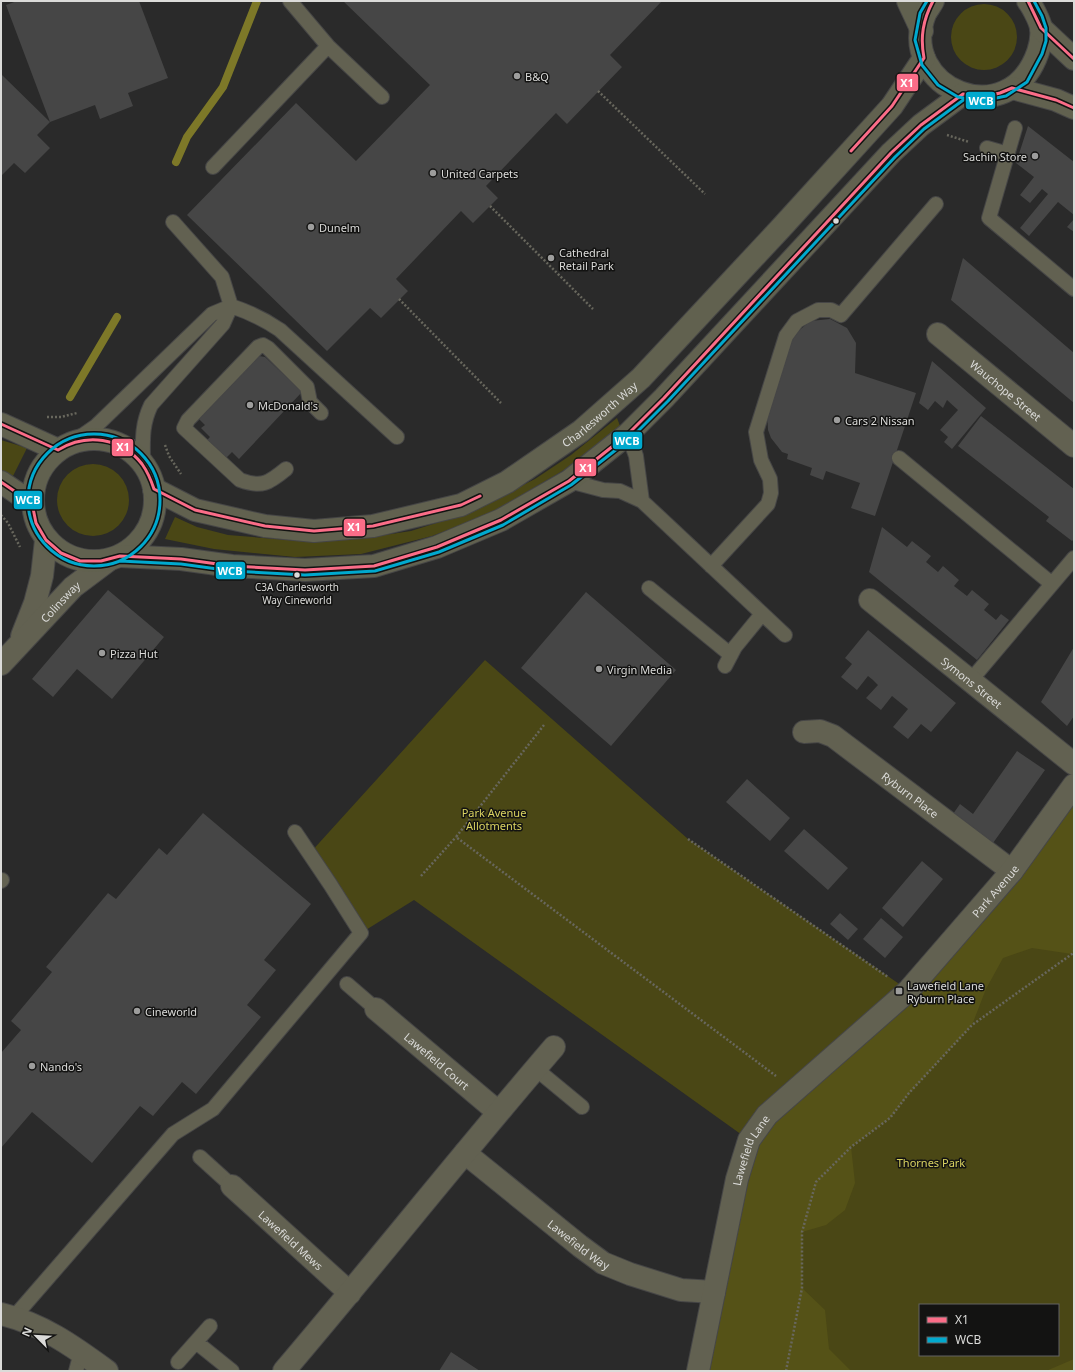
<svg xmlns="http://www.w3.org/2000/svg" width="1075" height="1372" font-family="'Noto Sans',sans-serif">
<rect width="100%" height="100%" fill="#2a2a2a"/>
<path fill="#4a4715" fill-rule="evenodd" d="M951 37a33 33 0 1 1 66 0a33 33 0 1 1-66 0Z
M617,418L620,426L564,470L490,514L432,536L361,554L295,557L214,549L165,539L175,517L197,527L228,535L312,542L365,538L411,531L468,513L535,479L571,455Z
M1,440L27,448L11,480L1,471Z
M57 500a36 36 0 1 1 72 0a36 36 0 1 1-72 0Z
M485,660L688,839L908,990L1074,785V1371H698L749,1140L414,900L361,933L310,853ZM920,1305H1058V1355H920Z"/>
<path fill="#555217" d="M1074,785V951L1072,954L1032,948L1003,958L986,989L972,1025L910,1093L890,1118L851,1147L855,1183L845,1210L826,1225L802,1232V1288L825,1310L829,1349L851,1371H698L749,1140L841,1051Z
M1074,1359V1371H1046Z"/>
<g fill="none" stroke-linecap="round" stroke-linejoin="round">
<path stroke="#7d7828" stroke-width="8" d="M176,162L187,137L223,87L257,1
M70,397L117,317"/>
</g>
<path fill="#464646" d="M17,1H139L168,78L128,93L133,106L100,119L95,105L50,122L6,5Z
M343,1H662L610,55L622,67L567,124L556,113L486,186L498,198L473,223L461,211L396,279L408,291L381,318L370,308L327,351L187,215L296,103L356,161L430,85Z
M1,74L50,122L37,135L50,148L25,173L14,163L1,176Z
M1028,126L1074,162V215L1058,202L1029,236L1020,228L1048,194L1042,189L1030,203L1020,195L1034,177L1016,163Z
M1074,219V232L1067,227Z
M963,258L1074,353V403L951,300Z
M830,319L847,328L856,343L855,373L916,393L875,516L851,508L860,483L826,471L823,480L810,475L812,468L787,459L788,454L782,452L771,438L768,430L767,410L794,335L810,321Z
M259,356L265,357L302,392L239,459L232,452L226,458L207,440L210,437L201,428L205,425L198,418Z
M932,361L986,408L952,449L944,442L948,437L940,430L958,410L947,400L943,408L935,401L928,410L919,403Z
M981,416L1074,489V539L1072,541L1046,521L1049,517L958,446Z
M882,527L907,547L912,541L931,556L926,562L938,572L943,566L959,580L954,586L967,596L972,590L989,604L984,610L996,620L1001,614L1009,620L977,660L869,572Z
M108,590L164,637L112,699L77,669L53,697L32,679Z
M586,592L676,670L611,746L521,668Z
M868,630L956,703L931,732L921,724L908,739L893,727L908,709L892,696L881,710L866,698L878,685L873,680L868,676L857,690L841,677L852,664L845,658Z
M1074,647V716L1067,726L1041,702Z
M1017,751L1045,770L993,843L953,814L960,804L973,814Z
M747,779L790,818L770,841L726,802Z
M203,813L311,904L264,960L276,970L247,1005L261,1017L196,1094L182,1082L153,1116L140,1106L92,1163L32,1112L1,1148V1053L21,1030L11,1021L52,972L46,967L108,893L116,899L159,848L167,855Z
M804,829L848,868L828,890L784,851Z
M922,861L943,879L903,927L882,908Z
M840,913L858,929L848,940L830,924Z
M881,918L903,937L885,958L863,939Z
M451,1352L480,1371H439Z"/>
<g fill="none" stroke-linecap="round" stroke-linejoin="round">
<g stroke="#464646" stroke-width="16">
<path id="service" d="M290,1L328,46L382,97
M1015,128L989,218L1074,289
M987,148L1008,154
M213,167L328,46
M628,434L636,456L642,501
M73,442L96,426L212,314L231,306C249,312 264,319 280,330L397,437
M899,458L1052,584
M143,464C143,441 141,426 151,405L223,324L231,306L222,277L173,222
M286,469C269,483 262,488 240,480L184,428L188,420L258,347L263,345L268,348L307,387L310,402L321,413
M569,481L603,490L620,491L642,501L785,635
M711,566L768,504L771,493L770,479L761,460L756,432L786,336L797,321L818,310H831L841,315L936,204
M649,588L731,655
M725,666L735,647L762,614
M971,680L1074,558
M1,881L2,880
M347,984L376,1009
M536,1069L582,1107
M200,1157L232,1186
M14,1317L173,1134L213,1109L361,933L330,884L295,832
M196,1342L232,1371
M178,1362L210,1326
M76,1371L81,1352"/>
</g>
<g stroke="#464646" stroke-width="24">
<g id="minor">
<path id="s1" d="M938,334L1074,446"/>
<path id="s2" d="M870,600L1074,764"/>
<path d="M22,636L35,603L42,576L46,540"/>
<path id="s3" d="M1,664L73,587L109,560"/>
<path id="s4" d="M804,732L820,731L833,736L1012,871"/>
<path id="s5" d="M376,1009L498,1112"/>
<path id="s6" d="M465,1153L580,1246L603,1263L630,1274L681,1290L714,1292"/>
<path id="s7" d="M232,1186L350,1293"/>
<path d="M1,1314C42,1324 73,1346 107,1371"/>
<path d="M284,1371C375,1264 462,1154 554,1047"/>
<path id="s8" d="M698,1371L737,1179L749,1140L767,1115L908,991L1012,871L1074,785"/>
</g>
</g>
<g stroke="#464646" stroke-width="24">
<g id="primary">
<path d="M908,1L922,31"/>
<path d="M933,1C931,5 927,10 925,14C896,88 1009,136 1038,52C1040,46 1042,35 1041,28C1040,21 1032,6 1028,1"/>
<path d="M1041,28L1074,59"/>
<path d="M1012,88L1056,100L1074,108"/>
<path d="M1,424L58,450"/>
<circle cx="94" cy="500" r="61"/>
<path d="M1,482L32,503"/>
<path id="s9" d="M154,489L195,510L265,526L314,531L373,526L461,505L507,482L581,431L641,378L781,228L892,106L924,58"/>
<path d="M120,556L181,559L232,566L305,570L374,566L437,547L501,520L569,481L628,434L664,398L891,153L921,125L963,94"/>
</g>
</g>
<path stroke="#68675d" stroke-width="2.5" stroke-dasharray="2 2" stroke-linecap="butt" d="M598,91L705,194
M947,135L969,142
M490,206L593,309
M399,299L501,403
M47,417H61L77,413
M165,445L169,456L181,474
M1,515L8,523L20,547
M544,725L456,837L776,1076
M688,839L888,977
M421,876L456,837
M786,1371L802,1288V1232L816,1182L851,1147L890,1118L909,1093L972,1025L1072,954L1074,951"/>
<use href="#service" stroke="#626151" stroke-width="14"/>
<use href="#minor" stroke="#626151" stroke-width="22"/>
<use href="#primary" stroke="#61614f" stroke-width="22"/>
<g stroke="#131312" stroke-width="6">
<path id="bus-1" d="M1028,1L1041,28L1074,59
M851,151L892,106L924,58C920,37 923,20 933,1
M1,424L58,450C86,433 121,437 142,464C147,471 151,480 154,489L195,510L265,526L314,531L373,526L461,505L480,496
M1,482L32,503L36,523L46,540L61,553L80,561H101L120,556L181,559L232,566L305,570L374,566L437,547L501,520L569,481L628,434L664,398L891,153L921,125L963,94L976,96H988L1000,93L1012,88L1056,100L1074,108"/>
</g>
<g stroke="#131312" stroke-width="6">
<path id="bus-2" d="M927,1L920,13L915,40L922,65L938,85L958,97L982,101L1006,96L1027,82L1042,54L1046,41V28L1042,16L1034,1
M28 500a66 66 0 1 1 132 0a66 66 0 1 1-132 0Z
M120,561L181,564L232,571L305,575L375,571L439,552L503,525L571,485L631,438L668,401L895,157L924,129L966,98"/>
</g>
<use href="#bus-1" stroke="#fb6d88" stroke-width="3"/>
<use href="#bus-2" stroke="#00a9ce" stroke-width="3"/>
</g>
<g fill="#9d9d9c" stroke="#131312" stroke-width="1.5">
<circle cx="517" cy="76" r="4"/>
<circle cx="1035" cy="156" r="4"/>
<circle cx="433" cy="173" r="4"/>
<circle cx="311" cy="227" r="4"/>
<circle cx="551" cy="258" r="4"/>
<circle cx="250" cy="405" r="4"/>
<circle cx="837" cy="420" r="4"/>
<circle cx="102" cy="653" r="4"/>
<circle cx="599" cy="669" r="4"/>
<rect x="895" y="987" width="8" height="8" rx="2"/>
<circle cx="137" cy="1011" r="4"/>
<circle cx="32" cy="1066" r="4"/>
</g>
<g fill="#dbdbd9" stroke="#131312" stroke-width="1.5">
<circle cx="836" cy="221" r="3.5"/>
<circle cx="297" cy="575" r="3.5"/>
</g>
<g text-anchor="middle" dominant-baseline="central" stroke-width="3" stroke-linejoin="round" paint-order="stroke">
<g font-size="10" fill="#dbdbd9" stroke="#131312">
<text x="297" y="587">C3A Charlesworth<tspan x="297" dy="13">Way Cineworld</tspan></text>
</g>
<g font-size="11" fill="#dbdbd9" stroke="#131312" text-anchor="start">
<text x="525" y="76">B&amp;Q</text>
<text x="1027" y="156" text-anchor="end">Sachin Store</text>
<text x="441" y="173">United Carpets</text>
<text x="319" y="227">Dunelm</text>
<text x="559" y="252">Cathedral<tspan x="559" dy="13">Retail Park</tspan></text>
<text x="258" y="405">McDonald's</text>
<text x="845" y="420">Cars 2 Nissan</text>
<text x="110" y="653">Pizza Hut</text>
<text x="607" y="669">Virgin Media</text>
<text x="907" y="985">Lawefield Lane<tspan x="907" dy="13">Ryburn Place</tspan></text>
<text x="145" y="1011">Cineworld</text>
<text x="40" y="1066">Nando's</text>
</g>
<g font-size="11" fill="#dbdbd9" stroke="#131312">
<text stroke="none"><textPath href="#s1" startOffset="88">Wauchope Street</textPath></text>
<text stroke="none"><textPath href="#s9" startOffset="483">Charlesworth Way</textPath></text>
<text stroke="none"><textPath href="#s3" startOffset="86">Colinsway</textPath></text>
<text stroke="none"><textPath href="#s2" startOffset="131">Symons Street</textPath></text>
<text stroke="none"><textPath href="#s4" startOffset="127">Ryburn Place</textPath></text>
<text stroke="none"><textPath href="#s8" startOffset="588">Park Avenue</textPath></text>
<text stroke="none"><textPath href="#s5" startOffset="80">Lawefield Court</textPath></text>
<text stroke="none"><textPath href="#s8" startOffset="228">Lawefield Lane</textPath></text>
<text stroke="none"><textPath href="#s7" startOffset="80">Lawefield Mews</textPath></text>
<text stroke="none"><textPath href="#s6" startOffset="146">Lawefield Way</textPath></text>
</g>
<g font-size="11" fill="#dbd461" stroke="#131312">
<text x="494" y="812">Park Avenue<tspan x="494" dy="13">Allotments</tspan></text>
<text x="931" y="1162">Thornes Park</text>
</g>
</g>
<g stroke="#131312" stroke-width="1.5">
<rect x="896" y="73" width="23" height="19" rx="4" fill="#fb6d88"/>
<rect x="965" y="91" width="31" height="19" rx="4" fill="#00a9ce"/>
<rect x="612" y="431" width="31" height="19" rx="4" fill="#00a9ce"/>
<rect x="111" y="438" width="23" height="19" rx="4" fill="#fb6d88"/>
<rect x="574" y="458" width="23" height="19" rx="4" fill="#fb6d88"/>
<rect x="13" y="490" width="30" height="20" rx="4" fill="#00a9ce"/>
<rect x="343" y="518" width="23" height="19" rx="4" fill="#fb6d88"/>
<rect x="215" y="561" width="31" height="19" rx="4" fill="#00a9ce"/>
</g>
<g font-size="11" text-anchor="middle" font-weight="bold" fill="#fff">
<text x="907" y="87">X1</text>
<text x="981" y="105">WCB</text>
<text x="627" y="445">WCB</text>
<text x="123" y="451">X1</text>
<text x="586" y="472">X1</text>
<text x="28" y="504">WCB</text>
<text x="354" y="531">X1</text>
<text x="230" y="575">WCB</text>
</g>
<rect width="1075" height="1372" fill="none" stroke="#dbdbd9" stroke-width="4"/>
<rect x="919" y="1304" width="140" height="52" fill="#131312" stroke="#636362"/>
<rect x="927" y="1317" width="20" height="6" fill="#fb6d88" stroke="#636362"/>
<text x="955" y="1324" font-size="12" fill="#dbdbd9">X1</text>
<rect x="927" y="1337" width="20" height="6" fill="#00a9ce" stroke="#636362"/>
<text x="955" y="1344" font-size="12" fill="#dbdbd9">WCB</text>
<g transform="translate(36 1336) rotate(294)" stroke="#131312" stroke-width="3" paint-order="stroke">
<path d="M0-3L7 15L0 10L-7 15Z" fill="#dbdbd9"/>
<text y="-6" font-size="11" font-weight="bold" text-anchor="middle" fill="#dbdbd9">N</text>
</g>
</svg>
